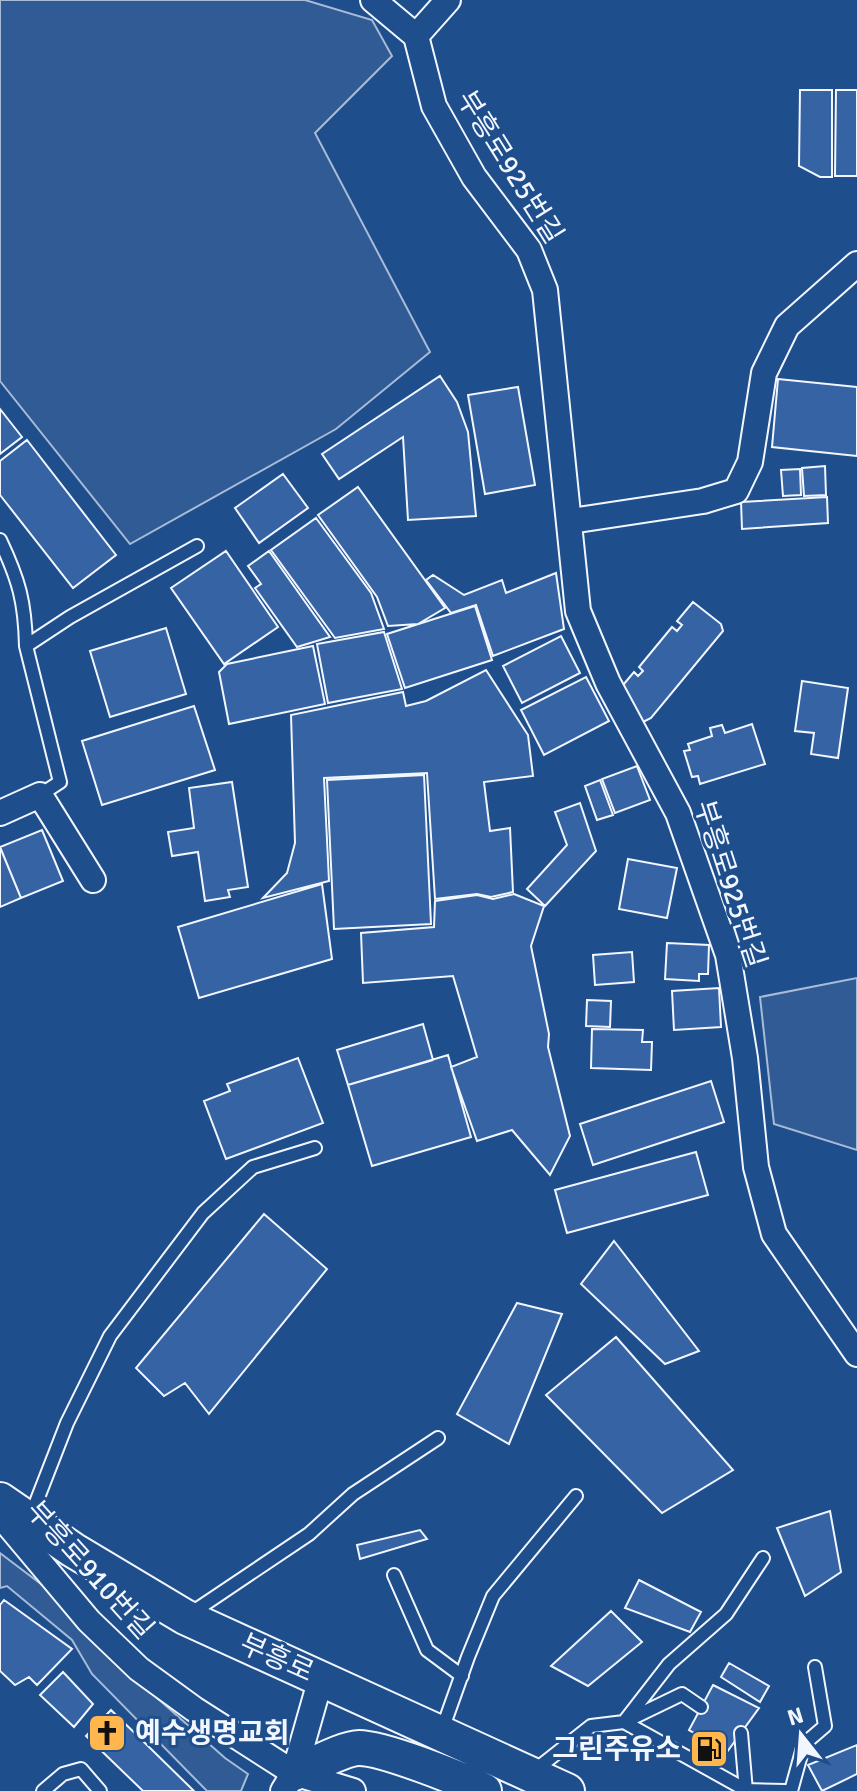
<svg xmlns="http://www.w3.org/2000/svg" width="857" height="1791" font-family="Signika,'Noto Sans KR',sans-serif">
<rect width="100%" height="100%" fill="#1f4e8c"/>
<path fill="#305b95" stroke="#a8bbd7" stroke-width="2" d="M0,0H305L372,20L392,56L315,133L430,352L336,429L130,544L0,381Z
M857,978V1150L774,1124L760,997Z
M0,1553L62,1600L96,1644L225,1758L248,1774L241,1791H207L92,1674L72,1640L7,1586L0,1588Z"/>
<path fill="#3563a3" stroke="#f2f6ff" stroke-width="2" d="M800,90H832V177H820L799,166Z
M836,90H857V176H835Z
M440,376L457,402L468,432L476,516L408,520L403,437L339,479L322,454Z
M778,379L857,387V456L772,447Z
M518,387L535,485L485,494L468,395Z
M0,409L22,437L0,454Z
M27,440L116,555L73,588L0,495V461Z
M825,466L826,495L804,496L802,468Z
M800,469L801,495L783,496L781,470Z
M283,474L308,508L259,543L235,508Z
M358,487L445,608L418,624L388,626L377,597L318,515Z
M827,497L828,523L742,529L741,502Z
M316,518L371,593L384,629L335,638L271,550Z
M226,551L278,627L224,664L171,588Z
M269,551L330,637L297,647L255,588L261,584L248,566Z
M556,573L564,629L493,656L476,605L451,613L426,580L433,575L464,595L502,580L506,593Z
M693,602L721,624L723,631L651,718L643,722L627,709L618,691L634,672L638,676L643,671L639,667L672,627L677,631L682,625L677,621Z
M475,606L492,660L405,688L387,634Z
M166,628L186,694L110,717L90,651Z
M384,632L402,689L328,703L317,644Z
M561,636L580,673L522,703L503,666Z
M313,646L325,704L229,724L219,672L227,664Z
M486,670L528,735L533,776L484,782L490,831L510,828L513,892L491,897L477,894L435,899L427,773L324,778L329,881L263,898L287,873L295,843L291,715L403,692L406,706L426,701Z
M586,677L609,721L544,755L521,710Z
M802,681L848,688L838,758L811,754L814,733L795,731Z
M194,706L215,770L102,805L82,741Z
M752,724L765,764L700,784L698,776L692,777L684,751L690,750L688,744L712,736L710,728L722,725L725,733Z
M637,766L650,800L615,813L602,779Z
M424,775L431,924L334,929L327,780Z
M600,780L613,815L597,820L585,786Z
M232,782L248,887L228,890L230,897L205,901L198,852L172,856L168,832L194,828L189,788Z
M580,803L596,851L545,906L527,889L567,845L555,812Z
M42,830L63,881L21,898L0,847Z
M0,847L21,898L0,907Z
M628,859L677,868L667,918L619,909Z
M322,884L332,959L199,998L178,927Z
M514,894L544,906L531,946L549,1034L548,1047L570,1136L550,1175L512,1130L477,1141L451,1067L477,1057L453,976L363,983L361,933L434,927L435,901L477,895L493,899Z
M667,943L709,945L708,974H699V981L665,979Z
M632,952L634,982L595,985L593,955Z
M719,988L721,1027L674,1030L672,991Z
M587,1000L611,1001L610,1027L586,1026Z
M423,1024L433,1060L348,1085L337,1050Z
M592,1029L643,1030L642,1042H652L651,1070L591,1068Z
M448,1055L471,1137L372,1166L348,1085Z
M298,1058L323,1123L226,1159L204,1101L230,1091L227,1084Z
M711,1081L724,1122L593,1165L580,1124Z
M696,1152L708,1195L567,1233L555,1190Z
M264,1214L327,1269L209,1414L185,1383L164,1396L136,1368Z
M614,1241L699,1351L665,1364L581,1284Z
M517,1303L562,1314L509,1444L457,1414Z
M616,1337L733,1470L662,1513L546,1395Z
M830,1511L841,1572L805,1596L777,1528Z
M420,1530L427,1539L360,1559L357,1545Z
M639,1580L701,1612L690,1632L625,1608Z
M4,1600L72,1649L37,1685L29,1677L15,1685L0,1671V1605Z
M611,1611L642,1642L588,1686L551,1666Z
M729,1663L769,1686L760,1702L721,1677Z
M63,1672L93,1704L74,1727L40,1695Z
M713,1685L759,1708L727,1752L689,1730Z
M111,1710L147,1745L194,1791H143L86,1736Z
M857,1745V1774L822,1791L808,1765Z"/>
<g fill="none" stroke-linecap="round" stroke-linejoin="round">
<g stroke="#f2f6ff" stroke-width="16">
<path id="service" d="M0,540C19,580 25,602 26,646
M40,795L60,782L26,646L70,617L197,546
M30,1518L67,1423L110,1336L203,1213L253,1167L315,1148
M763,1558L726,1614L669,1664L624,1722L746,1790L785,1791
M394,1575L427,1650L462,1676
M190,1614L309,1534L353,1494L438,1438
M442,1730L468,1657L493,1596L576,1496
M741,1733L746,1791
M534,1771L591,1726L624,1722L682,1694L701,1707
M43,1791L63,1774L81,1769L100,1791
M791,1791L804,1744L825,1726L815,1667"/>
</g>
<g stroke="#f2f6ff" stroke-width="28">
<path id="minor" d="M373,0L416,36
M448,0L416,36L434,106L474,177L529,250L545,290L578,611L608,683L678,813L728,955L745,1058L756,1167L774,1234L857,1354
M571,521L703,501L736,491L750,462L764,373L787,326L857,264
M0,813L40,795L93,880
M0,1515L89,1621L139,1669L194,1709L294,1773L353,1791
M283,1791L294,1773L321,1678"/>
</g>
<g stroke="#f2f6ff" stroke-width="38">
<path id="secondary" d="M0,1500L73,1550L185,1617L567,1791
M294,1773C310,1767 344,1748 359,1748C383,1748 462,1779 484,1791"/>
</g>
<use href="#service" stroke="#1f4e8c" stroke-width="12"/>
<use href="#minor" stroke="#1f4e8c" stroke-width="24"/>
<use href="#secondary" stroke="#1f4e8c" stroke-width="34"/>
</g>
<defs>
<g id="church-square" transform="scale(2)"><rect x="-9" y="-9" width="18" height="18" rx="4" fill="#ffb74d" stroke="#1f4e8c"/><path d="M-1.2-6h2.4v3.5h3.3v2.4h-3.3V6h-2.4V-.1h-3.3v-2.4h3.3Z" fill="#111"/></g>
<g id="fuel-square" transform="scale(2)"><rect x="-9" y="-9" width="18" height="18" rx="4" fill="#ffb74d" stroke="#1f4e8c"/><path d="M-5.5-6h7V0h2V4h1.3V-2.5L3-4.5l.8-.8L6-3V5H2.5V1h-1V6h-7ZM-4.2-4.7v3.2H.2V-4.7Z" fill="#111"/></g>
</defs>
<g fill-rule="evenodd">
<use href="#church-square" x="107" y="1733"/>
<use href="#fuel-square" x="709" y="1749"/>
</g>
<g text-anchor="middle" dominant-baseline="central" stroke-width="6" stroke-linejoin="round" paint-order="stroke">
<g font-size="28" fill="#f2f6ff" stroke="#1f4e8c">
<text transform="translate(510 167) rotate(58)">부흥로925번길</text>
<text transform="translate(730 884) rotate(72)">부흥로925번길</text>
<text transform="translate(90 1570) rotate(48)">부흥로910번길</text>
<text transform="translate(277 1658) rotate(24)">부흥로</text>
</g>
<g font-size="28" font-weight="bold" fill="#f2f6ff" stroke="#1f4e8c" text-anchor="start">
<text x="135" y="1733">예수생명교회</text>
<text x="681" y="1749" text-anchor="end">그린주유소</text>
</g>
</g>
<g transform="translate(801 1735) rotate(343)" stroke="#1f4e8c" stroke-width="6" paint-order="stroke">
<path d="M0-6L14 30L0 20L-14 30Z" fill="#f2f6ff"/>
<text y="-12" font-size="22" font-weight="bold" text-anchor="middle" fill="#f2f6ff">N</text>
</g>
</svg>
